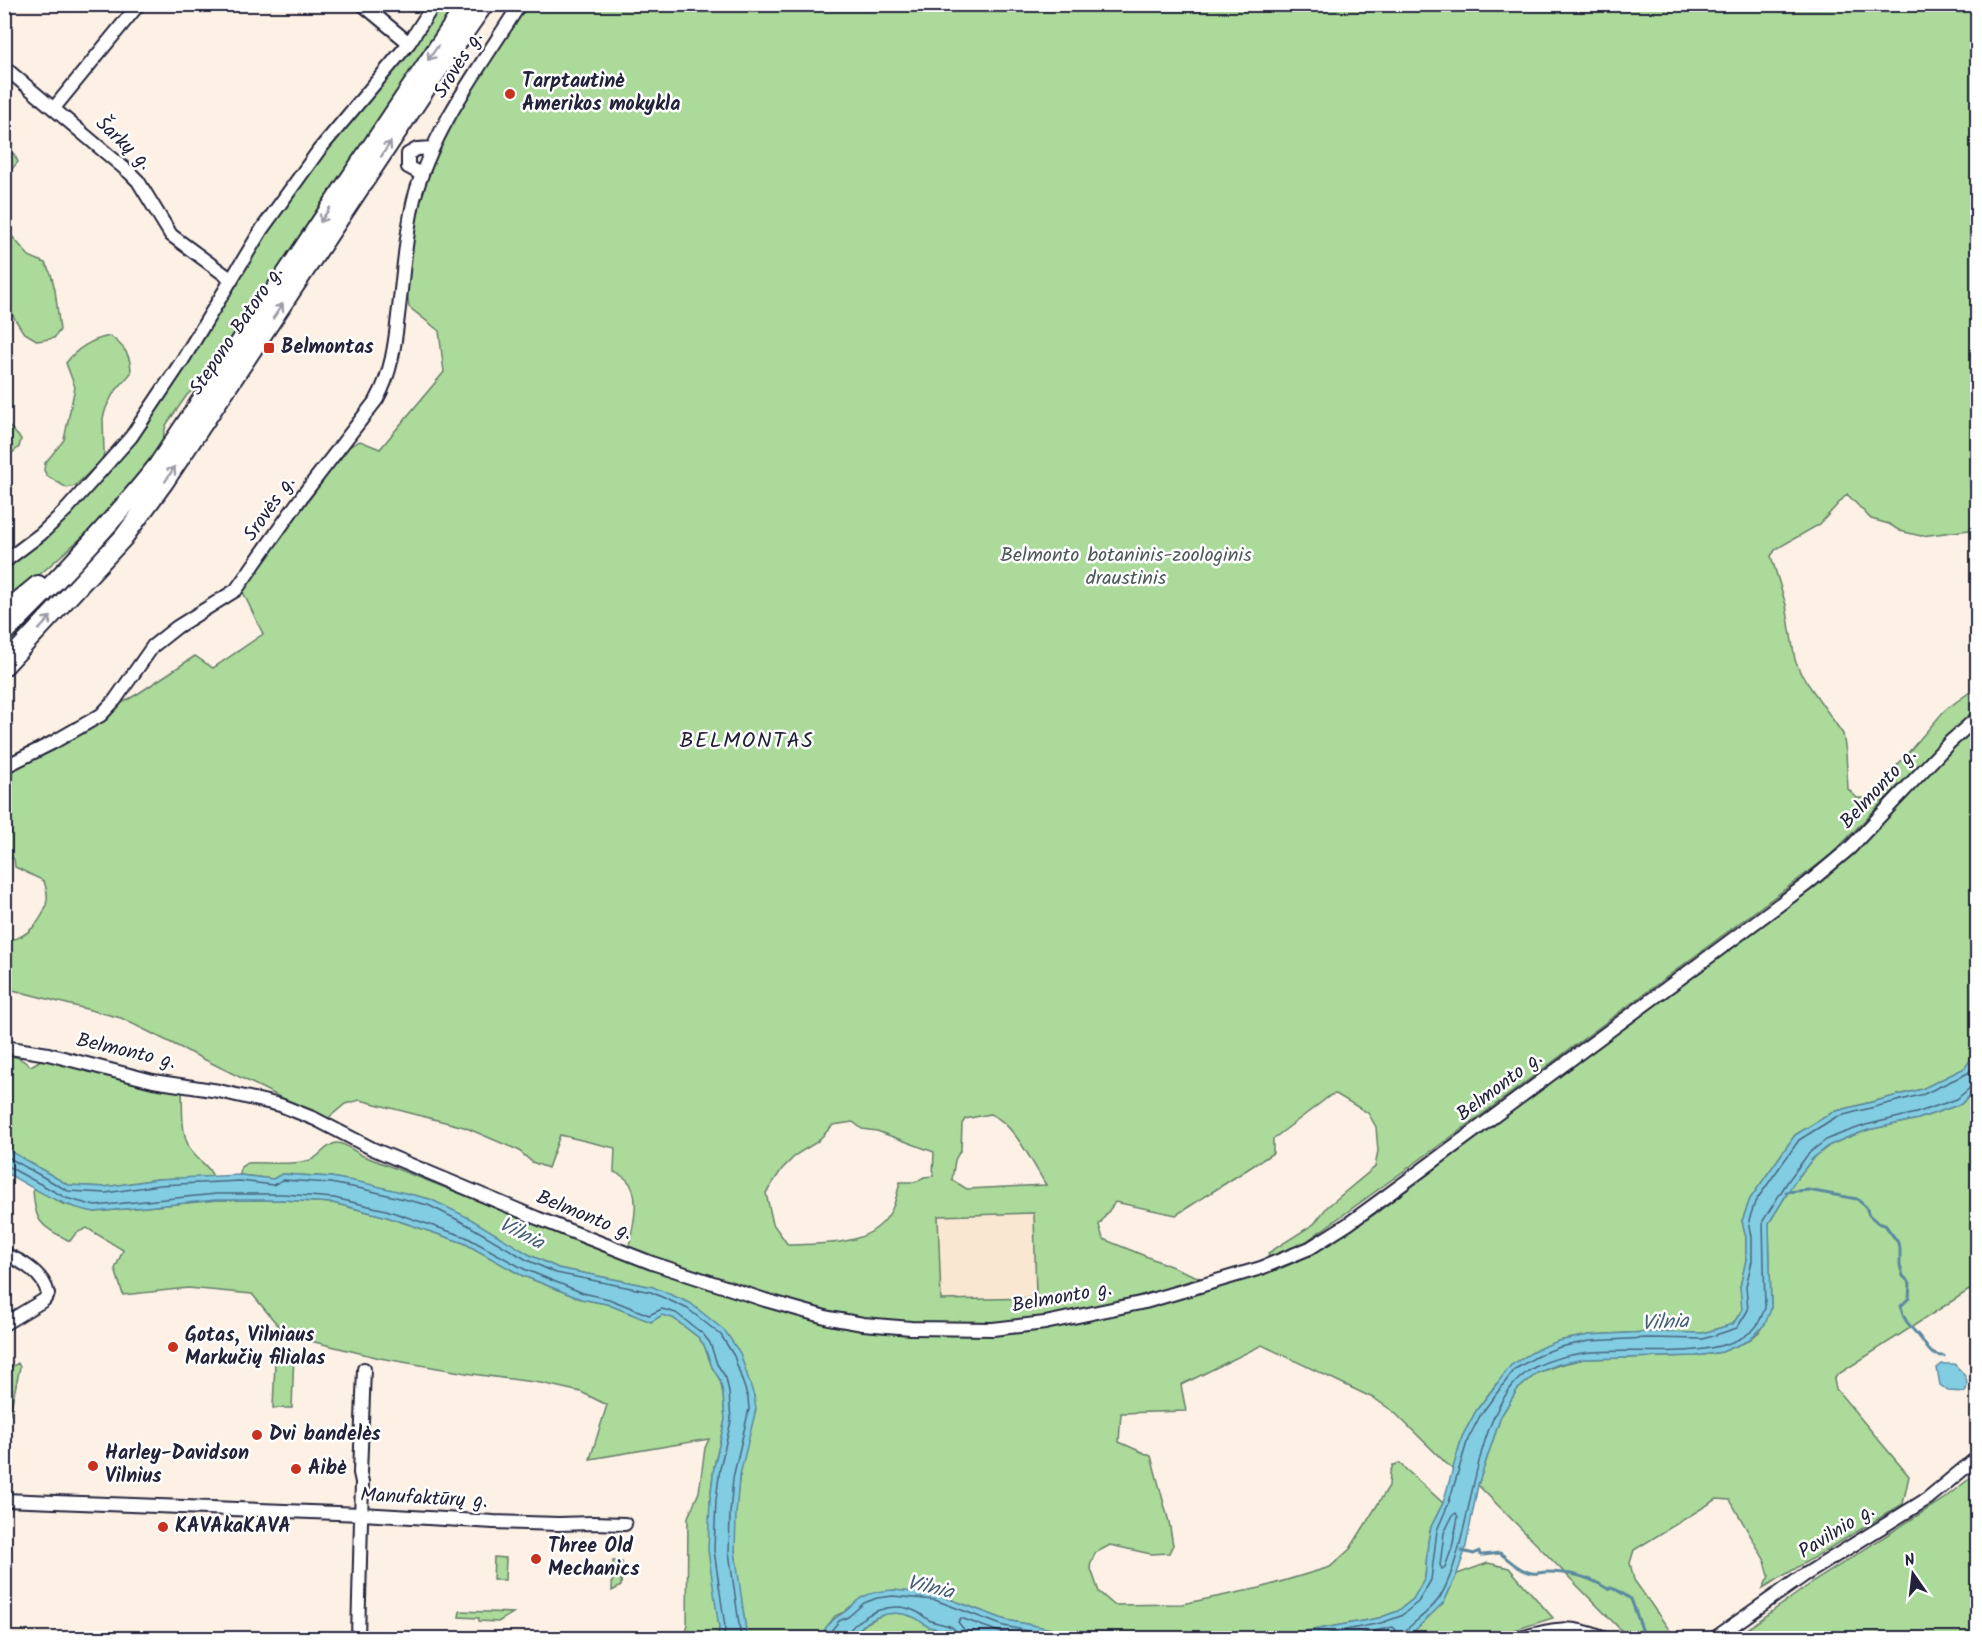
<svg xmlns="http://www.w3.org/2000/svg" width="1982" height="1643" font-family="Kalam,sans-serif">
<rect width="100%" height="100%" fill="#fcf1e4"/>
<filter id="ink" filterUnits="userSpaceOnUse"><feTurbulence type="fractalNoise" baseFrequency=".0167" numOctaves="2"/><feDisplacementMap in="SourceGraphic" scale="12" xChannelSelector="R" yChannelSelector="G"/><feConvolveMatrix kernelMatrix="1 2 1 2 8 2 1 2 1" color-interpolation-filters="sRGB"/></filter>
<g filter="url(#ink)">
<path fill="#fae7d1" d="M1034,1213L1036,1298L940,1301L938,1216Z"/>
<path fill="#abda9a" stroke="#667e6a" stroke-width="1.5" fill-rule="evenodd" d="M440,5H458L216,369L187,395L166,425L160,451L97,524L5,605V566L43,539L72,513L148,425L276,216L316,161Z
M522,5H1977V529L1921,536L1900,531L1889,524L1871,519L1847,494L1820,524L1776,549L1771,556L1786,605L1795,660L1801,674L1843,734L1846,752L1848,789L1857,798H1869L1945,710L1977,687V711L1899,785L1831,855L1480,1116L1304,1243L1269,1257L1268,1253L1314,1224L1327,1207L1375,1167L1378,1151L1376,1127L1368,1113L1336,1094L1331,1095L1273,1139V1153L1187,1208L1176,1215L1115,1202L1099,1225L1103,1239L1200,1278L1100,1307L1050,1317L999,1322H898L858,1319L816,1310L698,1273L628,1250C632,1231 643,1194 626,1179C623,1176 618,1174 614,1172L615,1148L560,1135L548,1168L532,1162L518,1150L464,1127L360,1100L345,1104L326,1120L121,1018L9,989L5,985L4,939C24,943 45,919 47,900C48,893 46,887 44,881L15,867L14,859L5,854L4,800L7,795L6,770L139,693L195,656L213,668L263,634L242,590L348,447L360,441L380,449L444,372L439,331L409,307L404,270L414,202L438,135ZM990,1114C1013,1122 1033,1164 1046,1185L967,1189L952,1180L955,1160L961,1149L962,1124L965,1119ZM853,1122L862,1129L877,1131L934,1152L933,1176L924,1177L916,1182H900C898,1190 896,1201 892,1209C873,1248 824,1243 788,1245L773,1224L766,1193L782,1169L797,1154L817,1142L833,1125ZM1034,1213L1036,1298L941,1300L938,1216Z
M5,149L14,154L18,162L5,177Z
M5,228L29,256L45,263L51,274L55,290L60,330L54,338L38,341L23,332L13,316L5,295Z
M110,336C124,346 131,355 131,373L113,394L106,408L103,418L104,453L102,460L75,486L67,488L47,476L44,470L45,463L64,440L75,387L66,363C76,349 92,339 110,336Z
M5,422L21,439L19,447L5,459Z
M104,543L108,546L5,656V642Z
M1977,724V1053L1965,1068L1922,1089L1833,1112L1795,1135L1750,1199L1742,1221L1746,1237V1260L1740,1287L1743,1298L1742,1310L1733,1324L1703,1333L1648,1332L1589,1335L1558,1341L1496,1384L1476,1411L1462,1437L1453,1470L1394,1412L1375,1399L1262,1345L1181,1385L1186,1411L1121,1413L1119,1442L1151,1456L1169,1522L1173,1545L1169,1553L1151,1554L1110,1545L1095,1553L1090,1566L1099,1592L1114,1605L1182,1604L1260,1588L1330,1567L1350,1549L1389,1486L1390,1473L1393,1465L1400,1464L1443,1503L1431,1527L1428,1542L1425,1578L1413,1599L1398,1611L1379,1618L1269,1638H1095L1006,1620L936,1594L861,1598L844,1612L835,1616L825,1629L821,1638H747C743,1610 737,1580 735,1551C732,1499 745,1447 754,1396L653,1287L558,1268L530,1255L430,1199L331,1177L282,1174L273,1179L240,1175L241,1167L247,1163C266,1162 296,1166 313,1159C321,1155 326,1145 336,1143C344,1142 354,1151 361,1155L648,1266L811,1319L850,1328L888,1331L1009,1332L1069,1324L1121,1312L1245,1279L1282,1268L1309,1256L1331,1243L1375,1214L1797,897Z
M5,1054L19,1058L31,1066L44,1058L182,1090C183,1110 180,1135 192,1152C200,1163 208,1164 213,1177L158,1179L105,1187L68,1185L5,1148Z
M1977,1089V1285L1837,1375L1834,1380L1836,1389L1909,1476L1903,1504L1763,1588L1769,1576L1765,1561L1730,1500L1717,1499L1634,1550L1630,1563L1634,1580L1675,1638H1637L1624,1633L1478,1485L1501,1416L1517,1390L1537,1373L1559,1365L1584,1359L1696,1356L1722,1352L1748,1341L1759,1332L1771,1309L1769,1223L1793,1184L1813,1158L1830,1145L1846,1138L1868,1130L1918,1119L1961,1104Z
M33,1187L63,1204L95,1212L216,1200H283L333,1203L384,1216L464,1243L521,1275L581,1299L607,1304L651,1322L662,1315L673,1318L698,1337L704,1345L712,1367L720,1380L723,1393L725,1420L714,1467L710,1500L719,1628L718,1638H685L687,1631L688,1517L699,1492L705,1448L709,1439L590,1459L607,1405L581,1392L541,1383L472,1374L380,1358L286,1335L252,1294L188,1288L123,1295L115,1269L123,1250L87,1228L76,1233L70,1241C41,1226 34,1223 33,1187Z
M285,1352H294L292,1408H273L275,1362H284Z
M18,1363L20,1367L10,1412V1414L5,1415V1371Z
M1977,1473V1638H1735L1813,1582L1942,1500Z
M494,1557L506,1558L505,1580H493Z
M613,1561L622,1562L621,1586L612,1591Z
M1488,1563L1509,1568L1553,1618L1489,1638H1406L1444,1602L1457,1574Z
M460,1611L513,1613L498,1622L479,1621V1618L459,1617Z
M888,1613H902L915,1617L929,1627L948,1630L954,1638H851C861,1625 873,1618 888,1613Z"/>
<path fill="#82cde2" stroke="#5c899f" stroke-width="1.5" d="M1977,1049V1089L1961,1104L1918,1119L1868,1130L1846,1138L1830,1145L1813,1158L1793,1184L1769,1223L1771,1309L1765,1324L1748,1341L1722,1352L1696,1356L1584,1359L1559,1364L1537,1373L1517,1390L1501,1416L1478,1485L1465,1551L1457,1574L1444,1602L1407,1638H1269L1379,1618L1398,1611L1413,1599L1425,1578L1428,1542L1431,1527L1443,1503L1462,1437L1476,1411L1511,1365L1538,1349L1558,1341L1589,1335L1648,1332L1703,1333L1733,1324L1742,1310L1740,1287L1746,1260V1237L1742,1221L1750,1199L1795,1135L1833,1112L1922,1089L1965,1068Z
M5,1148L68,1185L105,1187L158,1179L240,1175L273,1179L282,1174L331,1177L364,1183L430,1199L469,1218L530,1255L558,1268L653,1287L690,1303L725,1331L740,1353L754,1396L756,1409L739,1479L736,1514L735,1551L747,1638H718L719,1628L708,1550L710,1500L714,1467L725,1420L723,1393L720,1380L712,1367L704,1345L698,1337L673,1318L662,1315L651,1322L607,1304L581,1299L521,1275L464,1243L384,1216L333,1203L283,1200H216L95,1212C62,1207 33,1188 5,1172Z
M1942,1364H1954C1962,1372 1971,1379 1965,1392L1948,1391L1940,1385L1937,1368Z
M893,1590L936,1594L1006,1620L1095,1638H954L948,1630C942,1629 935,1629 929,1627C923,1624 919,1619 913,1617C889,1607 865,1619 851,1638H821C827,1622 833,1620 846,1611C851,1607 855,1602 861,1598C871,1592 882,1591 893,1590Z"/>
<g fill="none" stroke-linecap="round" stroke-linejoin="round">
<path stroke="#48667e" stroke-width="1.5" d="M4,1155L68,1191L106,1193L159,1185L240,1181L273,1185L283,1180L330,1183L363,1189L428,1205L466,1224L527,1260L556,1273L651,1292L688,1309L721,1335L734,1356L748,1398L749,1409L733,1478L730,1514L729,1552L741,1638
M4,1167H9L66,1198L95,1206L216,1194H284L334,1198L386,1210L466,1237L524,1269L583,1293L609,1299L649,1315L662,1309L676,1313L703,1334L710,1343L717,1364L726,1378L729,1392L731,1421L720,1468L716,1500L714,1550L725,1627L724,1638
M1456,1513L1458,1517L1452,1548L1445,1567L1442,1569L1440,1565L1444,1533L1453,1515Z
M828,1638L830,1632L839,1621L848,1617L864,1603L877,1598L893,1596L935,1600L1004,1626L1062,1638
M846,1638C847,1631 854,1625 860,1620C878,1608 897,1602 917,1612C922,1614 925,1618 929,1620C941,1626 956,1622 958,1638
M966,1638L965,1631L958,1622L961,1618L1002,1633L1027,1638
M1305,1638L1381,1623L1401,1616L1418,1602L1431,1580L1437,1530L1448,1505L1468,1439L1481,1414L1515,1369L1541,1354L1560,1347L1589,1341L1648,1338L1703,1339L1737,1328L1748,1310L1746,1286L1752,1261V1237L1749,1220L1755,1202L1799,1140L1836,1117L1924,1094L1968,1073L1978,1062
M1343,1638L1393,1627L1396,1630L1395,1638
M1402,1638L1404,1632C1415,1621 1432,1610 1440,1597C1476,1537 1469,1402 1535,1367C1549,1360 1567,1355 1583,1353C1630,1346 1719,1364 1755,1328C1760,1322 1762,1315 1765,1308L1763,1221L1788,1181L1809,1153L1826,1140L1843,1133L1866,1125L1916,1113L1957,1099L1972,1086L1978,1085"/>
<path stroke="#5c899f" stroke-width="3" d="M1786,1192L1808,1190L1857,1199L1866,1207L1869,1215L1878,1223L1885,1225L1897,1241L1900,1248V1265L1903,1276L1910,1283L1909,1298L1901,1306C1902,1318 1909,1325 1917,1334C1927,1344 1927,1356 1944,1356
M1462,1551L1474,1554L1479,1551L1480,1555H1483L1500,1553C1509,1560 1520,1571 1532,1573C1536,1574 1541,1572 1546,1572C1569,1572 1588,1576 1608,1589L1612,1587L1631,1599L1643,1632"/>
<g stroke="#22223b" stroke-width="16">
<path id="street" d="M362,4L409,43
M4,67L131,174L138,181L171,235L232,280
M54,108L139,4
M421,174L408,167V154L417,149L432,148
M4,562L41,534L66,510L131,437L182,361L262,229L319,150L409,43L434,4
M4,767L52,743L101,715L115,700L153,646L177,627L236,590L303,495L377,399C391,374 395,345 398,316C403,278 405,237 414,199C433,128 481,66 520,4
M4,1047L48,1054L153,1081L219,1091L280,1105L315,1119L373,1149L537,1218L652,1263L765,1300L829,1318L863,1324L911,1328L993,1329L1045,1323L1145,1302L1261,1268L1310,1248L1348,1224L1419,1172L1807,884L1850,848L1950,742L1978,717
M4,1254C22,1261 44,1274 48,1294L44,1300L4,1324
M4,1500L362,1514L494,1522L559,1524L593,1523L625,1524
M358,1638L362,1482L360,1473L364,1369
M1521,1638C1553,1628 1571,1625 1603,1638
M1715,1638L1803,1576L1927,1499L1978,1457"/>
</g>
<g stroke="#22223b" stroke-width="22">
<path id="primary" d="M4,613L38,585
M4,633C59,579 110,525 158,465L467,4
M4,666L123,538L164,482L436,73L484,4"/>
</g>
<use href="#street" stroke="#fff" stroke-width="12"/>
<use href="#primary" stroke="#fff" stroke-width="18"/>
</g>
<defs><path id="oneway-shaft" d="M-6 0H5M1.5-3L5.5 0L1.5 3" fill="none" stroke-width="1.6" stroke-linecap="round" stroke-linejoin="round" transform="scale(1.5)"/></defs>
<g stroke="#9c9ca7">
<use href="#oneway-shaft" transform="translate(433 53) rotate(125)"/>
<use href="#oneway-shaft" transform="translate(386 149) rotate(-57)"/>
<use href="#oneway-shaft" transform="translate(325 215) rotate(124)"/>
<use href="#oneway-shaft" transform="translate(278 311) rotate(-56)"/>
<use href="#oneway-shaft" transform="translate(170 474) rotate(-57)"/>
<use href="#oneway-shaft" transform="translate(45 623) rotate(-47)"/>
</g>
</g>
<g fill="#c8321e" stroke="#fff" stroke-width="2">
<circle cx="510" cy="94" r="6"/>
<rect x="263" y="342" width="12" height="12" rx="3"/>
<circle cx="173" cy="1347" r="6"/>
<circle cx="257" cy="1435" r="6"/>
<circle cx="93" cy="1466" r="6"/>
<circle cx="296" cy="1469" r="6"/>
<circle cx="163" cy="1527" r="6"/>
<circle cx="536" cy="1559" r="6"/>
</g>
<g text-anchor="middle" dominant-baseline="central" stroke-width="5" stroke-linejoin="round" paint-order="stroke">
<g font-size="20" fill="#22223b" stroke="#fff">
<text transform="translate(459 65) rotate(-58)">Srovės g.</text>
<text transform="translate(123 144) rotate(43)">Šarkų g.</text>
<text transform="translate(237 331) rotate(-56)">Stepono Batoro g.</text>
<text transform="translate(270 509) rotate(-55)">Srovės g.</text>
<text transform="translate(1879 789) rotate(-47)">Belmonto g.</text>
<text transform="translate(126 1052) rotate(13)">Belmonto g.</text>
<text transform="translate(1500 1087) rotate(-37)">Belmonto g.</text>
<text transform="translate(584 1216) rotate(22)">Belmonto g.</text>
<text transform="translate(1062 1298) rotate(-10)">Belmonto g.</text>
<text transform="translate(424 1499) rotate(3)">Manufaktūrų g.</text>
<text transform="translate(1837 1532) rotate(-32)">Pavilnio g.</text>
</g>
<g font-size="20" font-weight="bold" fill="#22223b" stroke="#fff" text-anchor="start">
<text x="522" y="82">Tarptautinė<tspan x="522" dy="23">Amerikos mokykla</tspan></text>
<text x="281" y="348">Belmontas</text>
<text x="185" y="1336">Gotas, Vilniaus<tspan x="185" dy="23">Markučių filialas</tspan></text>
<text x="269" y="1435">Dvi bandelės</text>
<text x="105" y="1454">Harley-Davidson<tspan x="105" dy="23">Vilnius</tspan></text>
<text x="308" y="1469">Aibė</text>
<text x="175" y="1527">KAVAkaKAVA</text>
<text x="548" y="1547">Three Old<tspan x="548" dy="23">Mechanics</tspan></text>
</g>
<g font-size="20" fill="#4b5958" stroke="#fff">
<text x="1126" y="556">Belmonto botaninis-zoologinis<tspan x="1126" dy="23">draustinis</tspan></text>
</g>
<g font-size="21" font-style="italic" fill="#445e75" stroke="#fff">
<text transform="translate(521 1234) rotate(27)">Vilnia</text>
<text transform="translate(1665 1323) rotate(-3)">Vilnia</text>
<text transform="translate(930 1588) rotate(13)">Vilnia</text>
</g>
<g font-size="22" letter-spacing="1.5" fill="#22223b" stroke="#fff">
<text x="747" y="741">BELMONTAS</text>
</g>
</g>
<rect width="1982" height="1643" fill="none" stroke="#fff" stroke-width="24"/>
<rect x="12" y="12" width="1958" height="1619" fill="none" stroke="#22223b" stroke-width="2" filter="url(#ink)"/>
<g transform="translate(1913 1574) rotate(346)" stroke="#ffffff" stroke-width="4.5" paint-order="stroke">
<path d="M0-4.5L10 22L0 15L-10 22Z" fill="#22223b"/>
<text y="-9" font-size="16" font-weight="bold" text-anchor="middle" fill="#22223b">N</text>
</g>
</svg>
